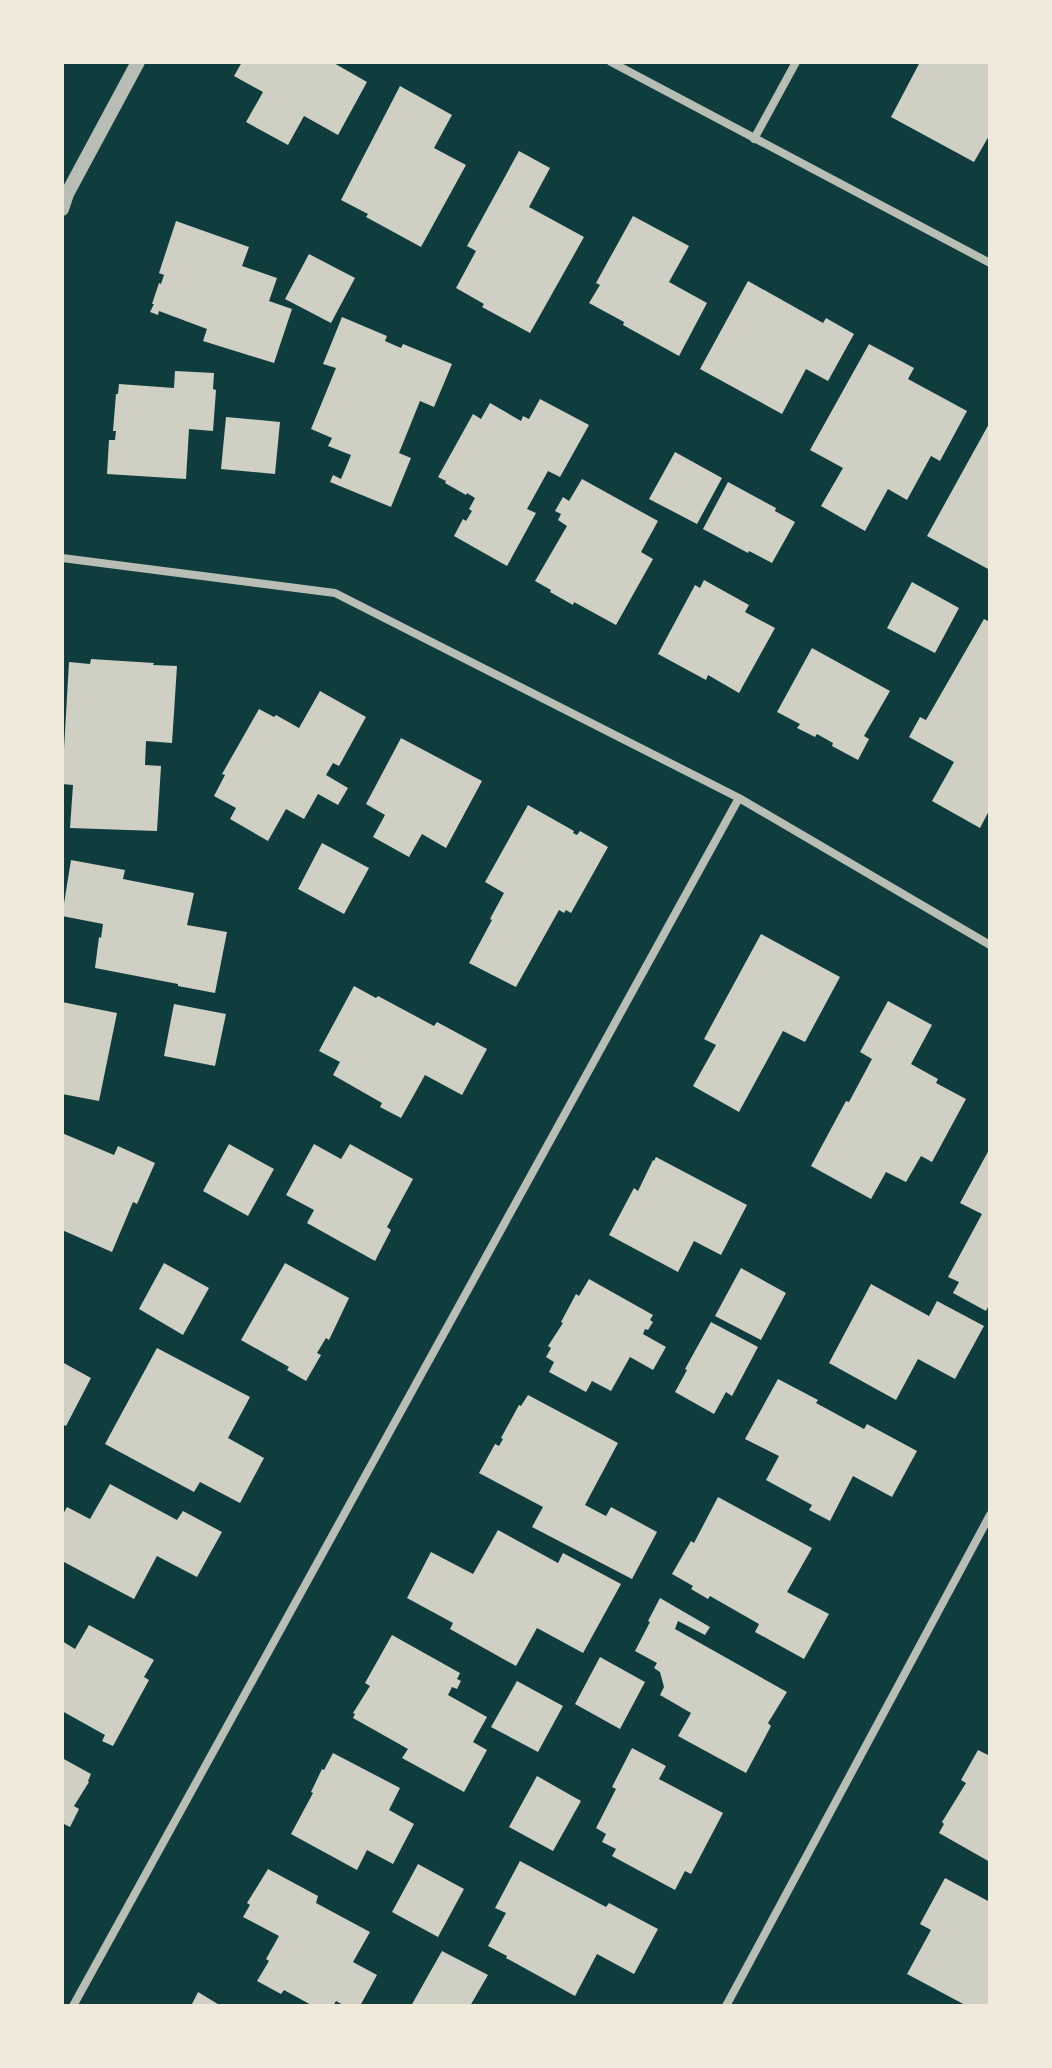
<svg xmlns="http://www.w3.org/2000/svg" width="1052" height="2068" font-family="'PT Sans Narrow',sans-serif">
<rect width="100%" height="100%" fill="#0f3d3e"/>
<path fill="#cfcfc3" d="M242,62H332L367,82L338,135L304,116L288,145L246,122L263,92L234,76Z
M920,62H990V134L974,162L891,117Z
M400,86L452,115L434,148L466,165L421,247L366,217L368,214L341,200Z
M519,151L550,168L529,207L584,237L530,333L482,307L484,304L456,288L476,251L467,246Z
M633,216L689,246L669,282L707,303L679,356L623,325L624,322L589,303L600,285L596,283Z
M176,221L249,247L242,266L277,278L269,301L292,309L274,363L203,341L207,329L159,311L158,315L150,312L154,304H152L159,283L161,284L164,275L159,273Z
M309,254L355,278L331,323L285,299Z
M748,281L823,323L826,318L854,334L828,381L806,369L782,414L700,369Z
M342,317L387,336L385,341L401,348L403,344L452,364L434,407L420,401L399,453L411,458L391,507L330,482L333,475L341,479L351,455L328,446L332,438L311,429L336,368L323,364Z
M869,344L914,368L908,379L967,411L940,461L931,456L907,500L888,489L865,531L821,506L843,468L810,450Z
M175,371L214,373L213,389L216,390L213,431L189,429L186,479L107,474L109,440H115L116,431H113L116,394H118L119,384L174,388Z
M540,399L589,425L560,477L548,471L527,509L536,513L507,566L454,536L463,519L466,521L472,511L469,509L475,498L467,493L466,495L445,483L446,481L438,477L473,414L481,419L490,403L521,421L523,416L529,419Z
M226,417L280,422L275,474L221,469Z
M990,422V570L927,536Z
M675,452L722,478L697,524L649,499Z
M582,479L658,521L641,552L653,559L616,625L574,602L573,605L550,592L551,590L535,581L567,526L558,520L561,514L555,511L563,497L569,501Z
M728,482L776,508L775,511L795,522L772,563L749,551L748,553L703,529Z
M704,580L749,605L745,612L775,628L739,693L708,675L706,680L658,654L695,585L700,588Z
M912,582L959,608L935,653L887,628Z
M984,619L990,622V809L980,828L932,801L954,762L909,737L920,717L926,720Z
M812,648L890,691L864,736L869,739L858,760L832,746L833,743L817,734L815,737L797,728L800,724L777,712Z
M91,659L154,663L153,665L177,666L172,743L146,741L145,765L161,766L157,831L70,828L73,785L62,784L69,662L90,664Z
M320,691L366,717L339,766L333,763L326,775L348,788L338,805L318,794L304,819L286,809L268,841L230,819L236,808L214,796L225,775L222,774L259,709L274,717L276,715L299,728Z
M401,738L482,781L446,848L422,834L409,857L373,837L385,815L366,804Z
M528,805L574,831L573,833L577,835L580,831L608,847L571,913L566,910L564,913L559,910L516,987L469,963L492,920L490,919L504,893L485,882Z
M322,843L369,868L344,914L298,889Z
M71,860L125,870L123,879L194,893L187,925L227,932L215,993L178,986V984L95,968L99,937L101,938L103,924L62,916Z
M761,934L840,977L805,1042L783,1031L739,1112L693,1086L716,1045L704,1039Z
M354,986L376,998L378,996L434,1026L437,1022L487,1049L462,1095L425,1075L401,1118L380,1107L382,1103L333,1075L340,1062L319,1051Z
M888,1001L932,1025L911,1064L938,1079L936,1083L966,1099L932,1162L921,1156L906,1182L886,1172L871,1199L811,1166L846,1101L849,1102L872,1059L860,1052Z
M62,1002L117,1013L99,1101L62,1094Z
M174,1004L226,1014L215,1066L164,1056Z
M62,1133L114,1155L118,1146L155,1163L137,1204L133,1202L112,1252L62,1230Z
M229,1144L274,1169L248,1216L203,1191Z
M314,1144L341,1159L350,1144L413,1179L387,1227L391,1230L375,1261L307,1223L314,1210L286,1195Z
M990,1148V1303L986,1311L953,1293L959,1282L948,1277L982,1214L960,1203Z
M656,1157L747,1205L721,1255L694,1241L678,1272L609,1235L634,1188L638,1191L653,1160L654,1161Z
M164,1263L209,1288L183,1335L139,1309Z
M285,1263L349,1298L329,1340L326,1338L317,1353L321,1355L306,1381L287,1370L289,1367L241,1340Z
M741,1268L786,1293L761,1340L715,1316Z
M589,1279L653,1315L650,1320L653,1322L648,1330L645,1329L643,1334L666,1347L653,1370L630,1357L611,1391L592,1381L586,1392L549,1372L554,1362L546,1357L551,1348L548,1346L563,1323L561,1322L576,1294L579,1296Z
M871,1284L929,1316L937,1301L984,1326L955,1379L918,1359L896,1400L829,1363Z
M711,1322L758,1347L732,1396L726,1392L714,1414L675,1392L687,1370L685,1369Z
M157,1348L250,1397L228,1438L264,1458L240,1503L200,1482L194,1492L105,1444Z
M62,1362L91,1378L66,1426L62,1424Z
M778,1379L818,1400L816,1403L864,1429L867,1424L917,1451L892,1497L853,1476L830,1521L809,1510L812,1505L766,1480L779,1456L745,1439Z
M528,1395L618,1443L585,1505L606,1516L611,1507L657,1532L632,1579L532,1527L543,1507L479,1473L495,1444L499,1446L503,1439L501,1438L519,1405L521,1406Z
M110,1484L177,1520L183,1511L222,1532L197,1577L157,1556L134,1599L62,1561V1516L67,1507L90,1519Z
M718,1497L812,1548L787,1592L829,1614L804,1659L755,1632L759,1624L710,1596L708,1599L691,1589L693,1586L672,1574L691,1541L694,1543Z
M498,1530L558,1563L563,1553L621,1584L583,1653L537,1628L516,1666L450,1629L453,1623L407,1598L431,1552L473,1574Z
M660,1598L710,1627L705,1635L678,1621L675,1629L787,1692L768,1723L771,1726L746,1773L678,1736L691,1713L660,1695L664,1687L660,1672L654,1668L657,1663L635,1651L650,1622L648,1621Z
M89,1625L154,1660L144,1677L149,1680L113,1746L102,1741L105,1735L62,1711V1641L75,1649Z
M392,1635L460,1673L457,1679L461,1681L457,1689L452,1687L448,1695L487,1717L473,1742L487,1750L464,1792L402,1758L408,1749L353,1718L355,1714L353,1713L370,1686L365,1683Z
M600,1657L645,1682L620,1729L575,1704Z
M517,1681L563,1706L538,1752L491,1727Z
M632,1748L666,1766L659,1779L723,1813L691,1874L685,1871L675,1890L612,1856L616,1849L602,1842L606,1834L596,1828L616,1789L612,1787Z
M978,1750L990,1756V1862L939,1833L944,1824L942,1822L966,1783L961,1780Z
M333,1753L400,1788L389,1810L414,1824L393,1864L367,1850L357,1870L291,1834L313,1793L311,1792L322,1769L324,1770Z
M62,1758L91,1774L88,1781L89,1782L74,1806L79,1809L70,1827L62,1823Z
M537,1776L581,1801L553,1851L509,1827Z
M520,1861L606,1907L609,1903L658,1929L634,1974L597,1954L575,1996L506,1958L507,1956L488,1946L506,1913L495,1908Z
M418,1864L464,1889L438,1937L392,1912Z
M268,1869L318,1896L316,1903L370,1932L353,1962L377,1975L360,2006H345L336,2001L333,2006H313L284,1990L281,1994L257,1981L269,1961L266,1959L279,1936L243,1917L250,1905L247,1903Z
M945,1878L990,1902V2006H967L907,1974L931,1930L920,1924Z
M442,1951L488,1975L470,2006H411Z
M198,1992L221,2006H191Z"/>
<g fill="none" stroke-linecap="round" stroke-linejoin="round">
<path stroke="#b8beb3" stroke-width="8" d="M611,62L990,263
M754,139L796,62
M62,558L335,593L739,798L990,945
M73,2006L739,798
M726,2006L990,1515"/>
<path stroke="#b8beb3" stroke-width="14" d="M62,209L67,194L138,62"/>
</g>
<rect width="1052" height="2068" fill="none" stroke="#f1e9da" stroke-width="128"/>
</svg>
